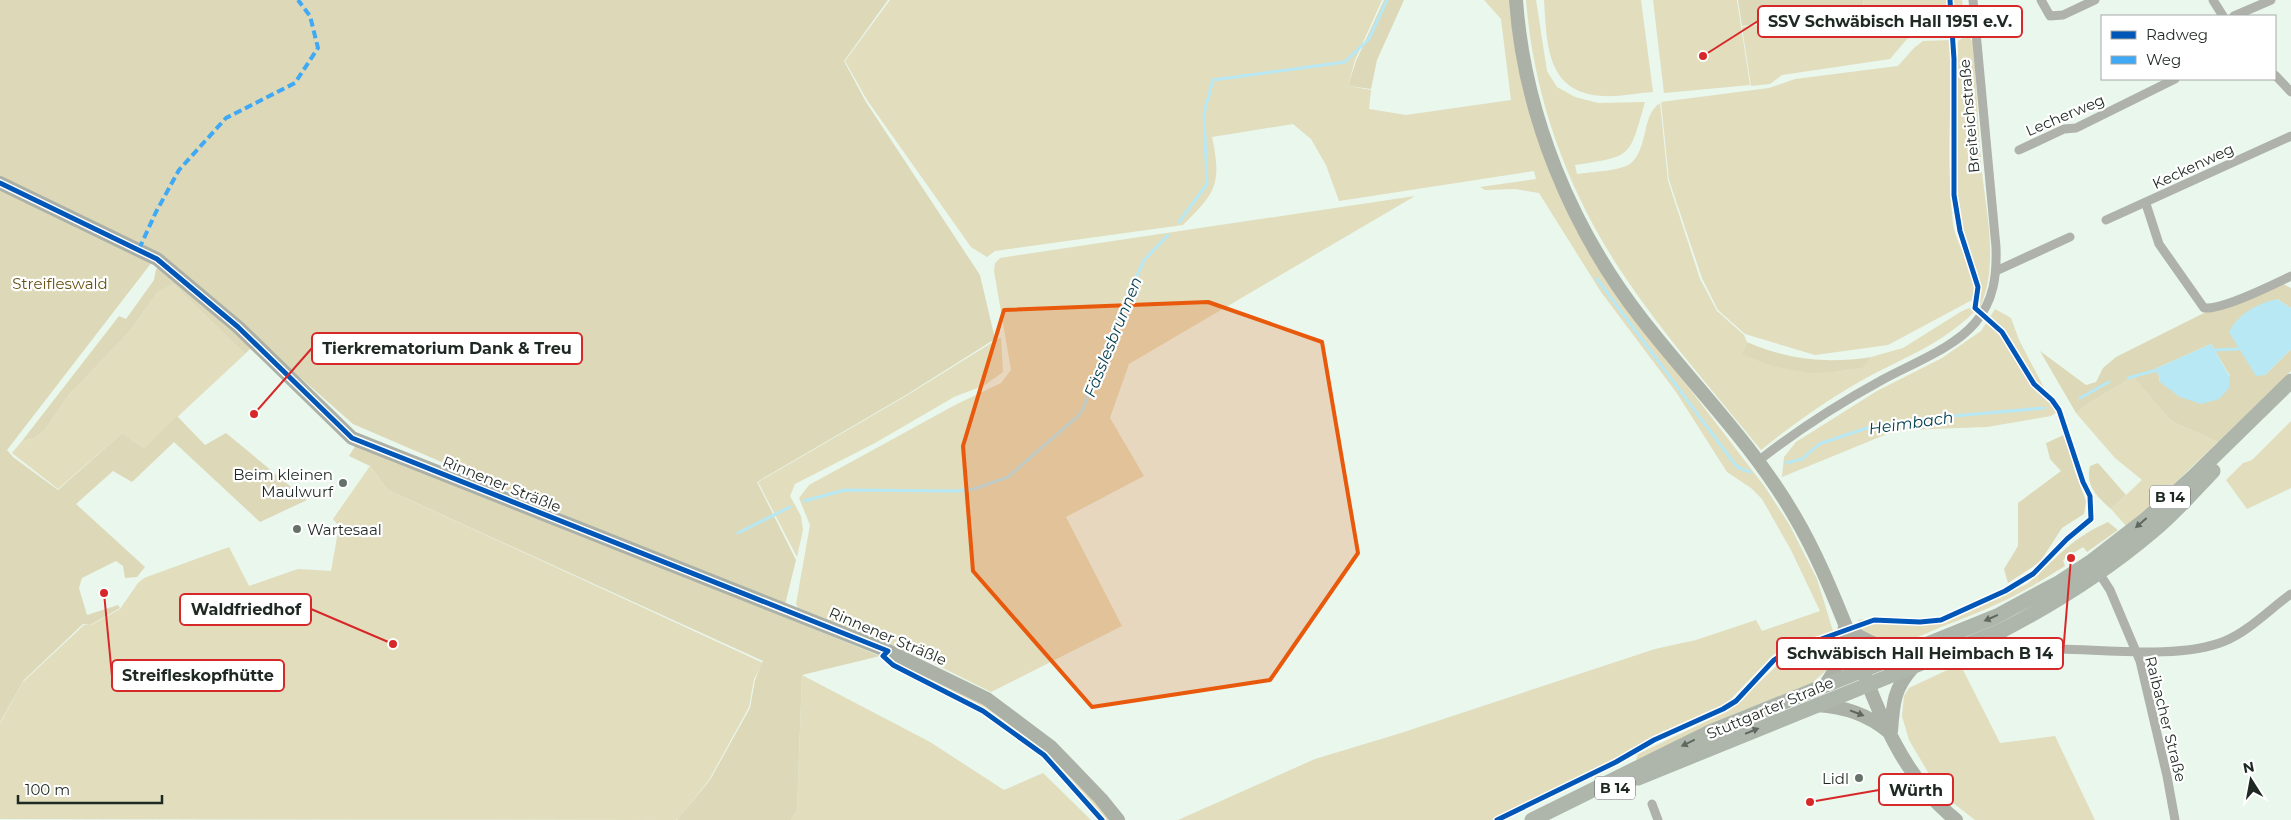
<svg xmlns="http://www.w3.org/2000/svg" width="2291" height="820" font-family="Montserrat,sans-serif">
<rect width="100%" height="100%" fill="#e9f7ed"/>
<path fill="#e1ddbd" d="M890,0H1382L1355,60L1348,86L1371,90L1369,109L1406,115L1511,100L1501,19L1484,0H1511L1532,119L1643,328L1765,487L1789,524L1817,579L1833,631L1808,639L1774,654L1724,706L1493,820H1178L1315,759L1401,733L1655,649L1696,640L1756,620L1762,631L1820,611L1791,550L1762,499L1751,488L1727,472L1676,392L1601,292L1539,193L1515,189L1485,190L1480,187L1536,179L1534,171L1339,201L1326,165L1311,139L1293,124L1212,137C1222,184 1216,192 1183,225L995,251L987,257L971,247L867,100L845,61Z
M1526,0H1536L1547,71L1557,87L1575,97L1598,103L1645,102C1629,158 1633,156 1575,165L1577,174C1590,172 1620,171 1630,164C1649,149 1641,115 1660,103L1668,181L1700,279L1717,311L1744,335L1747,342L1741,354L1835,372L1861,368L1871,357L1903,348L1962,311L1969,308L1974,312C1940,346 1899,359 1859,382C1824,402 1792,425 1761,450C1707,383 1648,318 1604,244C1560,169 1533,87 1526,0Z
M1544,0H1641L1653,92C1636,93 1619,97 1603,96C1546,93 1547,44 1544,0Z
M1653,0H1737L1750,85L1664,93Z
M1863,0H1962L1966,28L1927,32L1907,39L1890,59L1782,75L1770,84L1751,86L1742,27L1865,11Z
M1964,37L1970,38L1974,44C1976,83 1978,123 1981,163C1985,209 2000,263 1980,307V285L1967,249L1955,196L1958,41Z
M1952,40C1951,101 1946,163 1953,224C1957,250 1980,271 1972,300L1888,345L1815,355L1745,334L1718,310L1702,278L1669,180L1661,102L1769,88L1795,79L1898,66L1914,48L1923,41Z
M1415,196L1129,364L1110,418L1144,476L1066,517L1122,626L991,692L925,659L800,611L796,604L810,525L799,498L809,485L955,405L1001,383L1011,370L994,271L995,263L1000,258Z
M173,284L245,354L144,448L122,433L58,489L12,453L22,441L35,438L45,430L68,396L129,332L157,293Z
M1995,309L2011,318L2019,340L2057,412L2051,416L1987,427L1904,430L1887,434L1782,477L1784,457L1796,442L1877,391L1942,358L1981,331Z
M1001,337L1003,372L985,385L954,397L875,443L795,484L790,496L801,516L803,530L797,557L758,482L906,396Z
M2133,377L2171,421L2218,442L2137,519L2127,527L2111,509L2142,480L2115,458L2076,413L2089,403Z
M2291,421V488L2247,509L2226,480L2243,463L2252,460Z
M370,466L388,490L763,663L754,679L749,707L709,780L679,818L676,820L0,819V723L23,682L84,625H91L120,609L138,583L144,578L229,547L249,586L298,569L331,571L339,526L333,519Z
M2039,574V582C2007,601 1975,614 1941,627C1929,632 1915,639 1902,642C1884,645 1863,638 1858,620L1863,619L1865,624L1877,622L1921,624L1948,620L2027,584Z
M1832,639L1834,646L1830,667L1812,683L1734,714L1641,761L1636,759L1638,754L1730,710L1784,659L1799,650Z
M893,660L975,697L1044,744L1112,820H1104L1062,771L988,712L964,698L896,664Z
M1960,664L2000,743L2055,736L2095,820H1975L1948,799L1932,779L1909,740L1902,716L1904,696L1909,688Z
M802,675L930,742L1004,790L1043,773L1091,820H791L797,810Z"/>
<path fill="#ddd9b8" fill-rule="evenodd" d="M0,0H888L844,61L866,102L980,275L995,339L906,395L757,482L796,560L784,609L353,424L159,253L7,450L13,457L58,490L122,433L144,448L177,416L205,445L226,433L307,500L260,522L174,442L132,482L113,471L76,504L145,567L137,577L125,578L123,566L116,561L82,578L79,588L87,615L118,605L120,608L90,625L83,624L24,680L0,722Z
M1384,0H1404L1377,60L1371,89L1348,86L1356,61Z
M1738,0H1863L1864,10L1742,26Z
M164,267L253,346L245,354L173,284L157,293L129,332L68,396L45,430L35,438L22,441L119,316L126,319L154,280L156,269Z
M2283,284L2291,288V308L2277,299L2265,375L2291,349V371L2218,442L2171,421L2133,377L2089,403L2076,413L2040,351L2086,385L2096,382L2103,368L2116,357L2204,313ZM2211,344L2230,376L2160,382L2157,368Z
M1747,342C1788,360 1827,364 1871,357L1862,368L1835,372L1809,373L1773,366L1741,354Z
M2066,434L2074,469L2086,501L2084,514L2062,528L2040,562L2008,583L2004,569L2018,546V503L2061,471L2050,459L2046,443Z
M357,443L880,656L802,675L797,810L791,820H677L710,780L750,708L755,680L763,661L388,490L370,466L349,456Z
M2098,463L2126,495L2111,509C2097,497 2085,486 2090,466Z
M2108,522L2118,530L2087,552L2083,547L2063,560L2065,566L2039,582V574C2062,551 2077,536 2108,522Z"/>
<path fill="#b7e8f4" d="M2277,299L2291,308V349L2265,375L2256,376L2229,332C2239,313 2257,304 2277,299Z
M2211,344L2230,377L2229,388L2219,399L2201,404L2180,397L2160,382L2157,368Z"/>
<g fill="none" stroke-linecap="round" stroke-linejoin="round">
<path stroke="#b7e8f4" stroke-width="3" d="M1179,222L1207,184L1204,113L1213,80L1345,62L1369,39L1387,0
M1597,279L1737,467L1750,472
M2214,350L2238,349
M2128,378L2157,370
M2080,398L2109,382
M1786,463L1802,459L1819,444L1867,428L1919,419L2044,408
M804,501L845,490L955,491L974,489L1008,477L1078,416L1083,409L1114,328L1144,260L1168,235
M738,533L790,507"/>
<path stroke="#aeb2aa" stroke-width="9" d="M2041,0L2050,16L2063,15L2095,0
M2213,0L2223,16
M2234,16L2271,0
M2275,75L2291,92
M2019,150L2064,129L2076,128L2175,79
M2146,204L2159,244L2204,308C2223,310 2272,285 2291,276
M2106,220L2291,136
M1996,271L2070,237
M1757,462C1796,431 1838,404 1882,380C1911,364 1954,348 1975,323C1994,301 1997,275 1996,247L1973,0
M2099,573L2110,590L2140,661L2167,776L2175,820
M2060,649C2108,650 2181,659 2225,641C2249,631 2270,609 2291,594
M1652,804L1658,820"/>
<path stroke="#acb1a7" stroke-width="14" d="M1516,0C1524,114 1571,228 1641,318C1692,384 1753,444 1795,517C1815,551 1830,587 1845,624C1872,693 1896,773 1956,820
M0,183L157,259L238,327L352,438L888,651L987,699L1051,747L1101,799L1118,820
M1846,627C1866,643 1885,650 1912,650
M1826,684L1835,670L1845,627
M1817,705C1845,707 1867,714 1889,732
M1891,731C1893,703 1894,688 1913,667"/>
<path stroke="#aeb6ab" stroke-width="15" d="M1638,778L2003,630C2057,602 2107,570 2153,531C2175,513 2194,491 2213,471
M1532,820L1710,732L1997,616L2060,582L2092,561L2145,520L2193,477L2291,381"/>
<path stroke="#3fa9f5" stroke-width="4" stroke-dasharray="8 4" stroke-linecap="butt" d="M139,249L156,212L179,170L226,118L295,83L318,48L310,16L298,0"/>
<g stroke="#fff" stroke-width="8">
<path id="cycleway" d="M0,183L157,259L238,327L352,438L888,651L883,656L893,665L983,711L1044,755L1102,820
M1497,820L1616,762L1654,740L1723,709L1736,701L1774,660L1788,651L1874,620L1920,622L1941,620L2005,591L2033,574L2067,539L2091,519L2090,496L2083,482L2059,410L2052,400L2034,384L2002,332L1975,308L1978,287L1960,231L1954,195V59L1950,0"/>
</g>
<use href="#cycleway" stroke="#0057b8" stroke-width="5"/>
</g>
<defs><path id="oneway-solid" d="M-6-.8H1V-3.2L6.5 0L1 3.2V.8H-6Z" transform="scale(1.25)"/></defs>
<g fill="#5f6860">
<use href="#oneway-solid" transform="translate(2141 523) rotate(139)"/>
<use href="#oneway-solid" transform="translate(1991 618) rotate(156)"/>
<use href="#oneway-solid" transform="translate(1752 731) rotate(-22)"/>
<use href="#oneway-solid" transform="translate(1688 743) rotate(154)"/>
</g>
<use fill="#5e665e" href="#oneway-solid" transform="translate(1857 713) rotate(21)"/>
<path fill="#e8590c" fill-opacity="0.2" stroke="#e8590c" stroke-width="4" stroke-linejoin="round" d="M1208,302L1322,342L1358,553L1270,680L1092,707L973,571L963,446L1004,310Z"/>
<g fill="#66716a" stroke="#fff" stroke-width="2">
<circle cx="343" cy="483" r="5"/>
<circle cx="297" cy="529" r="5"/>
<circle cx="1859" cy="778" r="5"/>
</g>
<g text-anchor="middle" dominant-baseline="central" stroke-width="4.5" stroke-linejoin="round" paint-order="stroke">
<g fill="#fff" stroke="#626965" stroke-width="1">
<rect x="2150" y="485.5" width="40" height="23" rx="4"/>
<rect x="1595" y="776.5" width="40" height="23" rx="4"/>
</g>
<g font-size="14" font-weight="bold" fill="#1f2923">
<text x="2170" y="497">B 14</text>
<text x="1615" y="788">B 14</text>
</g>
<g font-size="15" fill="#1f2923" stroke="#fff">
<text transform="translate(2065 115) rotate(-23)">Lecherweg</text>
<text transform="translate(1969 116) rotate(-95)">Breiteichstraße</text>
<text transform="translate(2193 166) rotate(-25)">Keckenweg</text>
<text transform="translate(502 484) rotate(22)">Rinnener Sträßle</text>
<text transform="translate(888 636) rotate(23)">Rinnener Sträßle</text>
<text transform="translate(1770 708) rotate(-23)">Stuttgarter Straße</text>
<text transform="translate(2166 719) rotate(76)">Raibacher Straße</text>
</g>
<g font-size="15" fill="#675315" stroke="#fff">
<text x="60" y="283">Streifleswald</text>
</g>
<g font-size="15" fill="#1f2923" stroke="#fff" text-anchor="end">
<text x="333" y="474">Beim kleinen<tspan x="333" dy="17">Maulwurf</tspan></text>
<text x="307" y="529" text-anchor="start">Wartesaal</text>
<text x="1849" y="778">Lidl</text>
</g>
<g font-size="16" font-style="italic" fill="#054150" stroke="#fff">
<text transform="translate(1113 337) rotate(-68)">Fässlesbrunnen</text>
<text transform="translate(1911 423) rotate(-8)">Heimbach</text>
</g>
</g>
<path fill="none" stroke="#d62828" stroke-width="2" d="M1703 56L1758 21M254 414L312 348M393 644L311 609M2071 558L2063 654M104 593L112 676M1810 802L1879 790"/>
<g fill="#d62828" stroke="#fff" stroke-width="2">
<circle cx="1703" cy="56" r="5"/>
<circle cx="254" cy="414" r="5"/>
<circle cx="393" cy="644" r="5"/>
<circle cx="2071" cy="558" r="5"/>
<circle cx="104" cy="593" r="5"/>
<circle cx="1810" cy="802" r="5"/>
</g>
<g fill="#fff" stroke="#d62828" stroke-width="2">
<rect x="1758" y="6" width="264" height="31" rx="5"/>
<rect x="312" y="333" width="270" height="31" rx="5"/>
<rect x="180" y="594" width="131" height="31" rx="5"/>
<rect x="1777" y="638" width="286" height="31" rx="5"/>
<rect x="112" y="660" width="172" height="31" rx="5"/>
<rect x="1879" y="774" width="74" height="31" rx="5"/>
</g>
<g font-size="16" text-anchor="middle" font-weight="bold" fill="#1f2923">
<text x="1890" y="27">SSV Schwäbisch Hall 1951 e.V.</text>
<text x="447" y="354">Tierkrematorium Dank &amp; Treu</text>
<text x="246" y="615">Waldfriedhof</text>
<text x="1920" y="659">Schwäbisch Hall Heimbach B 14</text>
<text x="198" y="681">Streifleskopfhütte</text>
<text x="1916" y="796">Würth</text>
</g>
<rect x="2101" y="15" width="175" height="65" fill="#ffffff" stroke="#a5a9a7"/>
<rect x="2111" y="31" width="25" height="8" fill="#0057b8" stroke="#a5a9a7"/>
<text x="2146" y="40" font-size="15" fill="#1f2923">Radweg</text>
<rect x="2111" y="56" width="25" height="8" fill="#3fa9f5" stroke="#a5a9a7"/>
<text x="2146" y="65" font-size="15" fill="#1f2923">Weg</text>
<g transform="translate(2251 780) rotate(349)" stroke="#ffffff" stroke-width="4" paint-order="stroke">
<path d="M0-4L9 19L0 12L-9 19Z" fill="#1f2923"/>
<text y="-8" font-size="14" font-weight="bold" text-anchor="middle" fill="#1f2923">N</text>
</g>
<path d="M18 795v8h144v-8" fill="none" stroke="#1f2923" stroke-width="2.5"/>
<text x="25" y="795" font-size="15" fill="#1f2923" stroke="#ffffff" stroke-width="4" paint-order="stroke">100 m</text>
</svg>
